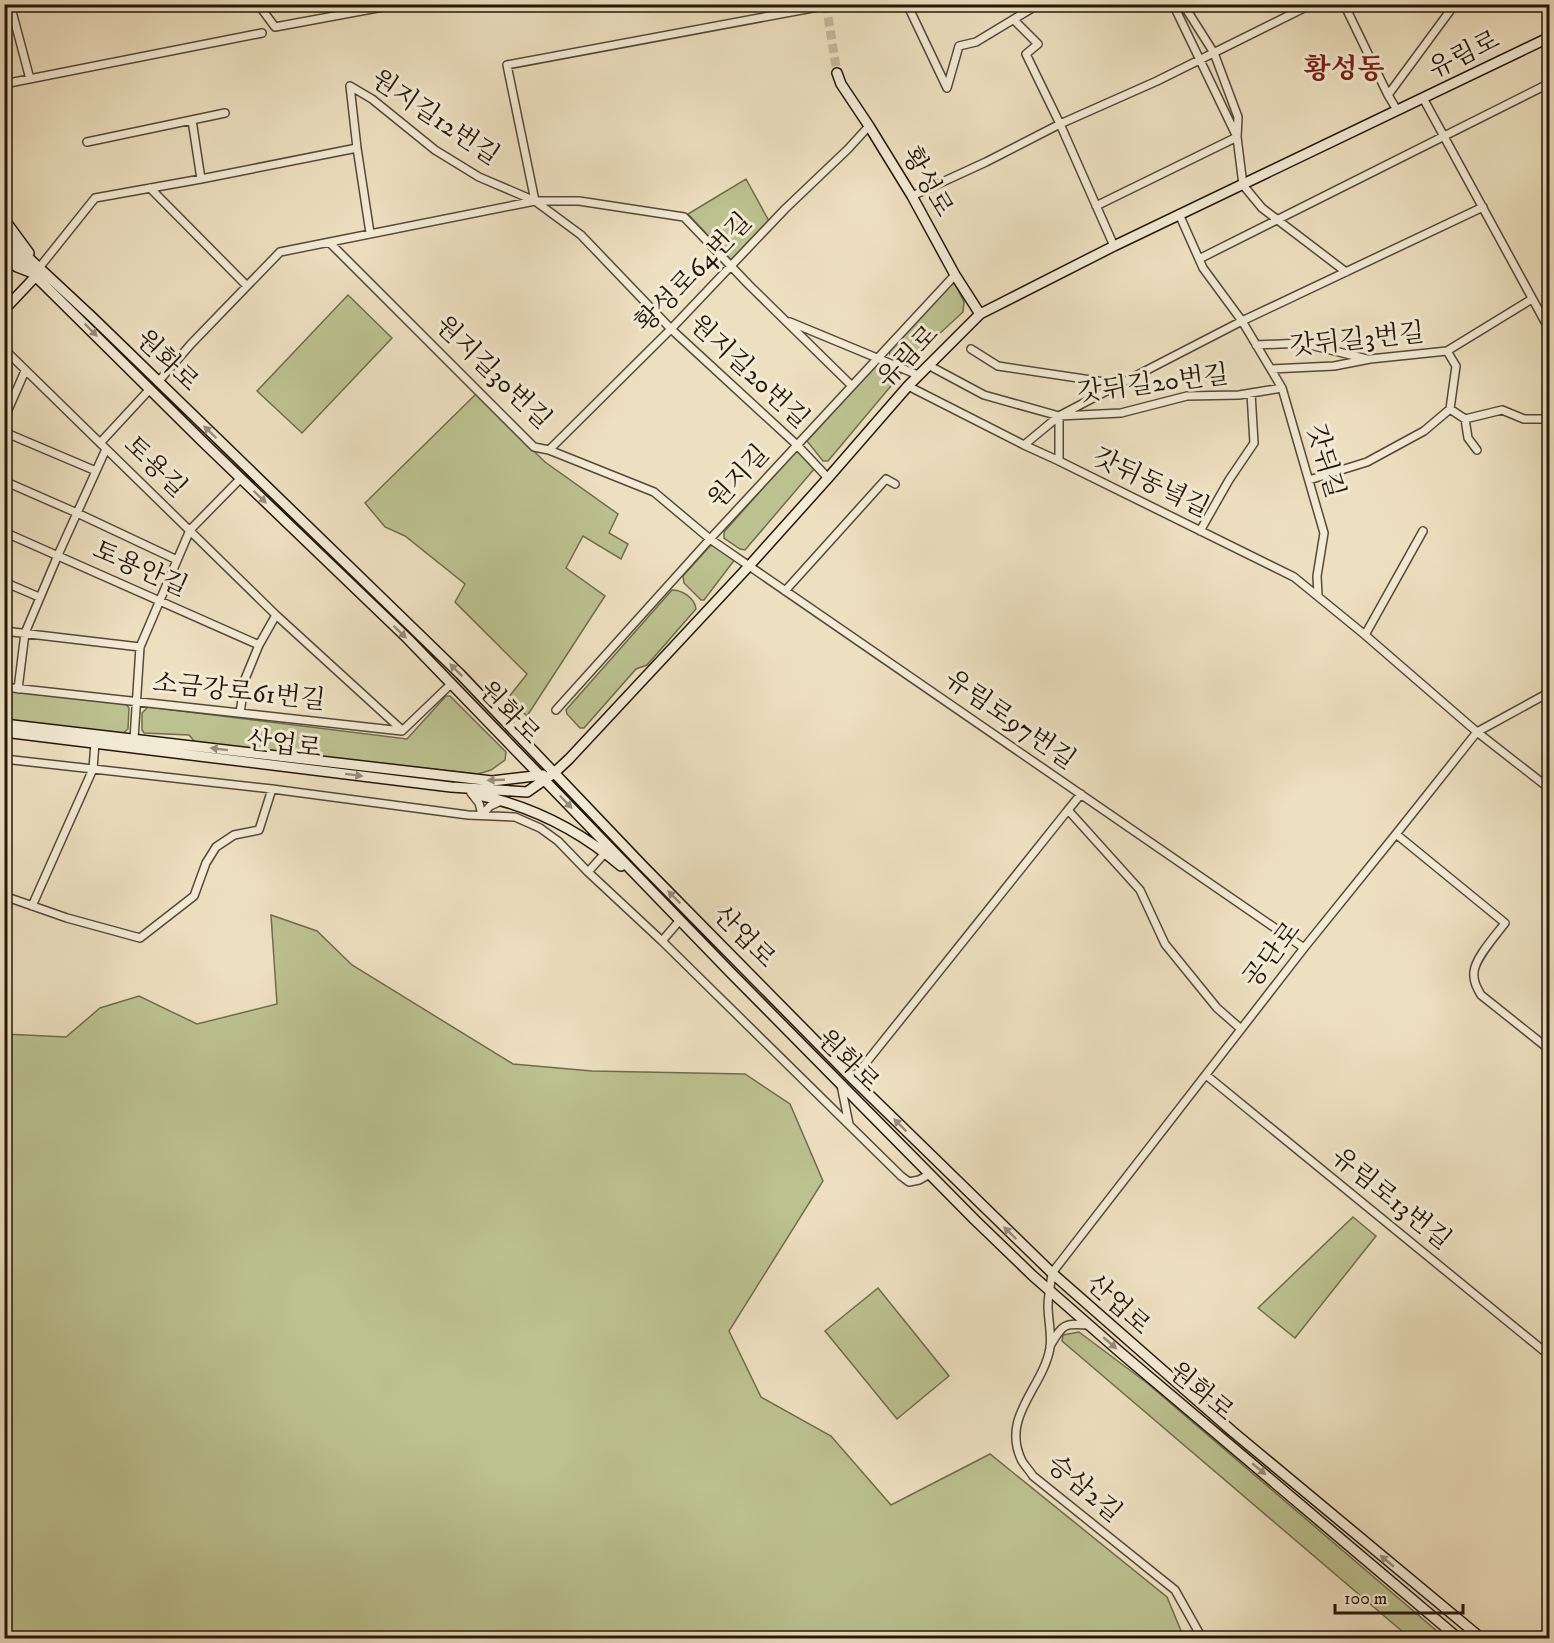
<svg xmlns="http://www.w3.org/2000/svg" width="1554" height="1643" font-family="'IM FELL DW Pica','Noto Serif KR',serif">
<rect width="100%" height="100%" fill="#ede0c0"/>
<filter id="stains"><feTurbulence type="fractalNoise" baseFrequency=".00333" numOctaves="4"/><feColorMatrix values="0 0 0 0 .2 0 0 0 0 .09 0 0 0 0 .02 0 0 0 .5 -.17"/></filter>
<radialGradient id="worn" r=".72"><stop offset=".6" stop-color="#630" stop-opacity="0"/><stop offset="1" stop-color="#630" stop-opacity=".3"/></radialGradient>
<path fill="#bcc190" stroke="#706c4d" stroke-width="1.5" d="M746,179L769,221L731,260L688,214Z
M951,284H955L964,302L963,312L911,360H903L890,355L889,349Z
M348,295L392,338L302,433L257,391Z
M879,361L900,372L901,374L828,461H823L807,441Z
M476,394L545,462L618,514L609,533L628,544L621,559L583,536L566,568L605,596L527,716L508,698L527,674L455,602L465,584L405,536L385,527L365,503Z
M799,451L815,468L745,550L740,549L724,538V532L794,453Z
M716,545L736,558L704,600H701L684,583L683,576L710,546Z
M672,590C682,590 695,598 696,609L647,665L636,669L584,728H580L567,714L566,710Z
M5,691L125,703L129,708L128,729L121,735L5,721Z
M446,696H450L506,752L505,760L491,770L478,774L196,743L189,735L144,733L142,730V713L148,707L407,739Z
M271,915L317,931L352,965L513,1064L592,1071L745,1074L790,1104L823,1181L729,1331L761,1397L831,1436L891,1505L990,1454L1167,1597L1184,1638H5V1034L66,1037L100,1008L139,996L197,1024L277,1004Z
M1353,1217L1376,1236L1295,1338L1258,1308Z
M878,1288L949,1376L897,1419L825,1331Z
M1079,1332L1147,1383L1445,1638H1410L1062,1341L1063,1335Z"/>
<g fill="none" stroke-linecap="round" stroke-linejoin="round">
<path stroke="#c5b89c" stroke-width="9" stroke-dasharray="9 4.5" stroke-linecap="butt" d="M826,4L837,73"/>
<g stroke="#564938" stroke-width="10">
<path id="street" d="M10,4L30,79
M258,4L275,27L399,4
M907,4L947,88L959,46L976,42L1039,4
M1183,4L1214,53L1238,117L1237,137L1243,185L1262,208L1346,272
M1344,4L1388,95
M1014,20L1038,44L1026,54L1060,124L1114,246
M4,84L262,33
M1423,98L1550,331
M1397,110L1388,95L1455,4
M192,120L201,179
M87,142L225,113
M150,188L247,286
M912,196L986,162L1060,124L1157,81L1312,4
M535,201L507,65L834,4
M1096,206L1237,137L1173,4
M1179,214L1203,268L1242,321L1282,388L1324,533L1317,576L1318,596
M370,233L357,148L350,86L372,99L435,150L479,177L535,201L581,235L671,329L797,445L828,478
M330,243L534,447L549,450L654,492L710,539L1304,948
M1199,259L1550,83
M39,268L95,198L201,179L357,148
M790,322L918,375
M1256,345L1302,343L1367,359
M4,349L276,615L402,730
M971,349L998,366L1118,384
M928,365L984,395L1059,416L1121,413L1187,396L1239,395L1282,388
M1271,369L1334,366L1370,359L1447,351L1532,299
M158,382L191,344L280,252L535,201H579L684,217L749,285L852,386
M908,386L1024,445L1059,461L1294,577L1365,635L1477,732L1550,789
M1450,409L1465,419L1468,438L1477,450
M4,419L25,371
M1465,419L1502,410L1524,419H1550
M4,432L96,471
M100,443L150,389
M1024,445L1059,416L1118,385L1242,321L1483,207
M549,450L671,329L785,209L848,149L869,126
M1059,461V416
M1309,480L1367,462L1424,431L1450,409L1456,366L1447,351
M4,481L77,513L177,560
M1200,531L1229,480L1254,443L1251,393
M4,532L259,645
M4,582L39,597
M785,591L886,479L895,484
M4,631L140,647
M1365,635L1423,531
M4,687L402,731L451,684
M18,689L25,633L58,555L106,449
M556,710L710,539L955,275
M240,713L245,679L259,645L276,615
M134,739L140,647L190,530L241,478
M4,759L272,789L468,815L515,817L540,828L558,841L588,872L662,941L901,1176L909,1182L919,1180L930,1174
M471,793L479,803L482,815
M1081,794L1068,810L1140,890L1165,944L1217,1008L1241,1029
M482,815L490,806L501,801
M1396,834L1505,923C1496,935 1475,958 1474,972C1473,981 1477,988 1481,995L1550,1050
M588,872L605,853
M4,896L67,918L140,938L194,896L206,863L216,847L234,835L259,830L272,789
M32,906L93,769L95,743
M662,941L680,920
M1206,1075L1550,1356
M853,1079L1068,810
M841,1085L849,1124
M1050,1346C1063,1324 1063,1323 1089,1325
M1202,1638L1175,1590L1033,1476C1030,1471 1025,1466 1022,1461C1000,1417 1043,1388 1050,1348C1052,1335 1048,1319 1048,1306C1048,1295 1051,1284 1052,1273L1304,948L1396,834L1477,732L1550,692"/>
</g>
<g stroke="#24170a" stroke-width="12">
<path id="secondary" d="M837,73L841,84L869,126L912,196L955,275L980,314
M4,219L29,253
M4,235L92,317L460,674L643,866L853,1079L1052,1273L1232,1431L1481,1638
M4,245L203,442L408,639L731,973L975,1220L1033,1276L1121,1353L1458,1638
M4,257L17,267L30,272
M4,310L36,276
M4,724L492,781L543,775
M4,732L451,787L527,792L554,773L569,759L749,566L828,478L908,386L980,314L1114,246L1550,37
M474,794C529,805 578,829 621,866"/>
</g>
<use href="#street" stroke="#f3ebd6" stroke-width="7"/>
<use href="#secondary" stroke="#f3ebd6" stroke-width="9"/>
</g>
<defs><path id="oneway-solid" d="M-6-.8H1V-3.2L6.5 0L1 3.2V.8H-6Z" transform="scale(1.5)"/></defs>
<g fill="#968c7a">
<use href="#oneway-solid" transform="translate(91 330) rotate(45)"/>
<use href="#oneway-solid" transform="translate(210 432) rotate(-136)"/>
<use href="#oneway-solid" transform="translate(260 497) rotate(44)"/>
<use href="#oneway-solid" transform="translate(400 632) rotate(44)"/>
<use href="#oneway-solid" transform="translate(456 670) rotate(-135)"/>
<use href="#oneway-solid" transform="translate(219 749) rotate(-173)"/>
<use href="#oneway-solid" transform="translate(354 775) rotate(7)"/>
<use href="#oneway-solid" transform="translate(496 780) rotate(178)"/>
<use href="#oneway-solid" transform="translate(566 802) rotate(46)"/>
<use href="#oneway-solid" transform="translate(674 897) rotate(-135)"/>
<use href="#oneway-solid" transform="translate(900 1125) rotate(-135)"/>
<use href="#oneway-solid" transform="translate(1010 1233) rotate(-136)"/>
<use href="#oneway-solid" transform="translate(1110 1343) rotate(41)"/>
<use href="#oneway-solid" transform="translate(1259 1469) rotate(40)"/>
<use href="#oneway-solid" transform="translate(1387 1561) rotate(-140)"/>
</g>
<g text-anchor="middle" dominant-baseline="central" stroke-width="6" stroke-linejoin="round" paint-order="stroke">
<g font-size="26" fill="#24170a" stroke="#f3ebd6">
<text transform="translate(1464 55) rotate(-26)">유림로</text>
<text transform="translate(435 118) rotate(34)">원지길12번길</text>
<text transform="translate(927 182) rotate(60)">황성로</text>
<text transform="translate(694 273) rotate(-46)">황성로64번길</text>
<text transform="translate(1357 340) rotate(-6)">갓뒤길3번길</text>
<text transform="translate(908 357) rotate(-46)">유림로</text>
<text transform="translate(167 361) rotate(44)">원화로</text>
<text transform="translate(749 372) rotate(43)">원지길20번길</text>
<text transform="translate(493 373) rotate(44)">원지길30번길</text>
<text transform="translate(1153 384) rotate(-7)">갓뒤길20번길</text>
<text transform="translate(1325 461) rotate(74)">갓뒤길</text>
<text transform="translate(155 467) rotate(44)">토용길</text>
<text transform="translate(739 477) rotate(-47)">원지길</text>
<text transform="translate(1151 483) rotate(26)">갓뒤동녘길</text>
<text transform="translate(140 569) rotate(24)">토용안길</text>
<text transform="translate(239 692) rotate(6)">소금강로61번길</text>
<text transform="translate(509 713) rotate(46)">원화로</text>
<text transform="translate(1010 720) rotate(35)">유림로97번길</text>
<text transform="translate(284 745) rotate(7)">산업로</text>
<text transform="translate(744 937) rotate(45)">산업로</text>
<text transform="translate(1272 955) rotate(-52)">공단로</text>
<text transform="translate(848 1061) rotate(45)">원화로</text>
<text transform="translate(1391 1199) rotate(39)">유림로13번길</text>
<text transform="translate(1118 1305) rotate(42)">산업로</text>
<text transform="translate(1201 1392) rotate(40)">원화로</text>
<text transform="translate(1084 1489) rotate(40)">승삼2길</text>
</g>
<g font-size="28" font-weight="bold" fill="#7a1f14" stroke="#f3ebd6">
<text x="1344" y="69">황성동</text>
</g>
</g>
<rect width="1554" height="1643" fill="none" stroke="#ede0c0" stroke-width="24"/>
<rect x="6" y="6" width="1542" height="1631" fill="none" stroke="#24170a" stroke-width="3"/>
<rect x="12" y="12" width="1530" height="1619" fill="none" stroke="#24170a" stroke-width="1.5"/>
<path d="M1335 1604v9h128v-9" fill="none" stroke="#24170a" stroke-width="3"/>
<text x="1344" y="1604" font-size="18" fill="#24170a" stroke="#f3ebd6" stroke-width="4.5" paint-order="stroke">100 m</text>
<rect width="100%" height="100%" filter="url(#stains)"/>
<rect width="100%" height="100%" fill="url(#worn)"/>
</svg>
